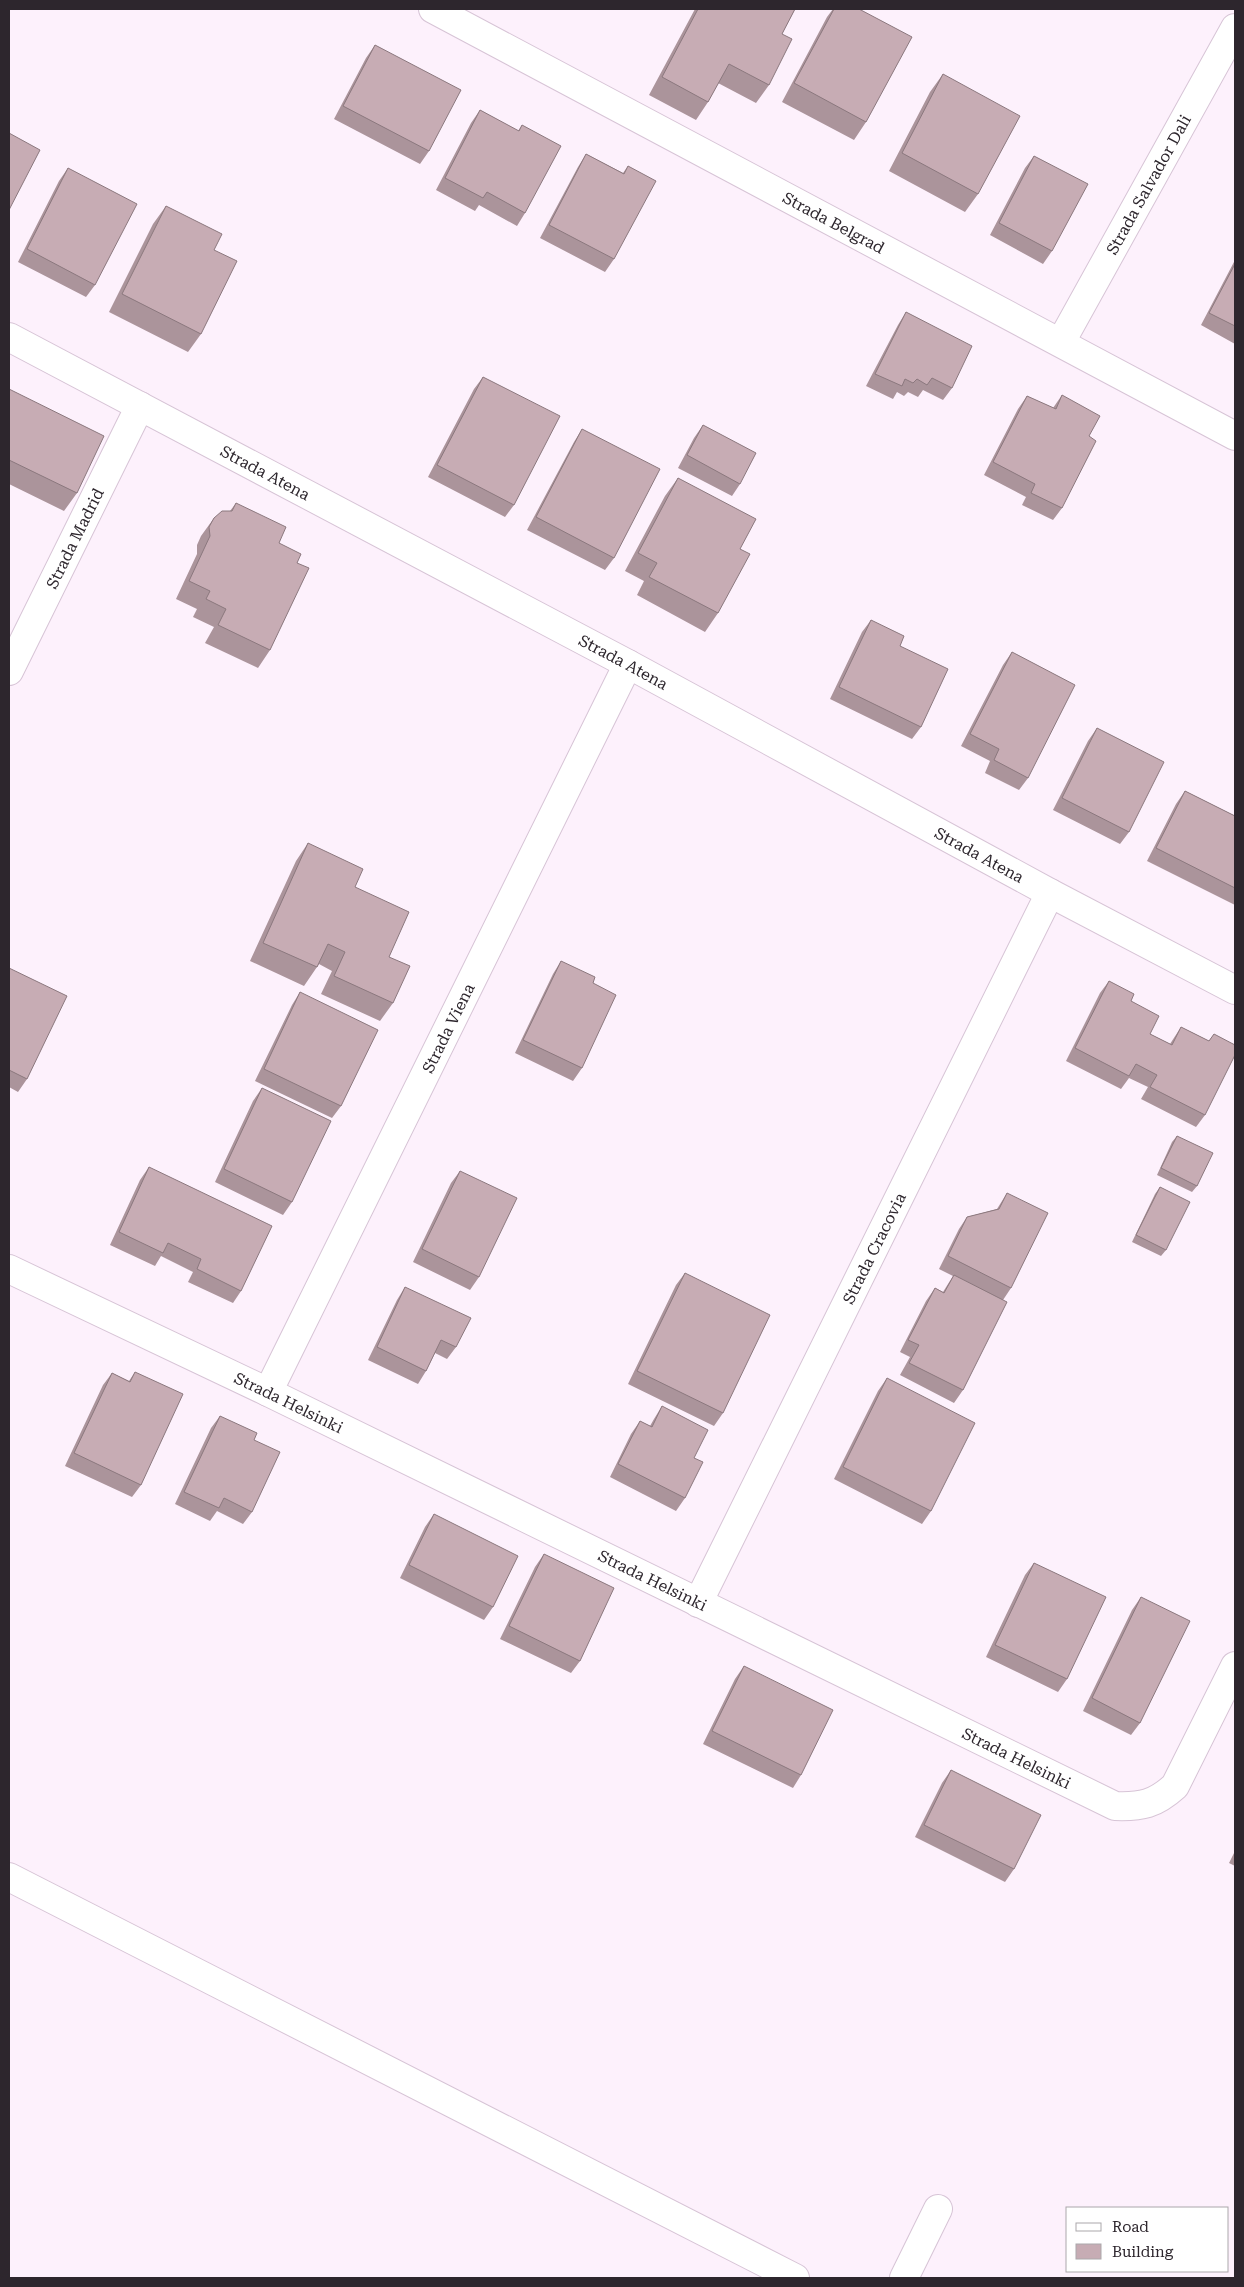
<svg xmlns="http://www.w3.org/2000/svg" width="1244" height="2287" font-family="'Roboto Serif',serif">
<rect width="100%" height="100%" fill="#fdf1fc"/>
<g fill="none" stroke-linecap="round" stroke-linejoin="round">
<g stroke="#d7c4d6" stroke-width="30">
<g id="minor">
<path id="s1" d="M433,9L1235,436"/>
<path id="s2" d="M9,337L628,664L1050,893L1235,990"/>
<path id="s3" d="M1061,342L1235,28"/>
<path id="s4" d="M9,671L140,406"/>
<path id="s5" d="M9,1269L268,1392L1115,1806C1142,1807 1155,1804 1175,1786L1235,1666"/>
<path id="s6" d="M268,1392L628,664"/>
<path id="s7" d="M698,1603L1050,893"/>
<path d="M9,1877L795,2278"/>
<path d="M904,2278L938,2209"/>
</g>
</g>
<use href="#minor" stroke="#fff" stroke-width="28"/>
</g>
<path fill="#ab949b" d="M695,9H795L782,34L769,85L756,103L718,83L708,102L696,120L649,95Z
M833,9H859L866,122L854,140L782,102L827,17Z
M375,45L429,151L420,164L334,119L366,58Z
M943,74L978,194L965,212L889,171L930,92Z
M480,110L518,131L522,125L525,213L517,226L479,205L475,211L436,190L471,123Z
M586,154L623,173L628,166L614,259L605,272L540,238L578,167Z
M1034,156L1052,251L1043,264L990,235L1025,168Z
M68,168L95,285L86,297L18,262L59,181Z
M166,206L214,250L201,334L188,352L109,312L153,224Z
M1235,260V344L1201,325Z
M906,312L952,388L943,400L923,390L918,397L908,392L904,396L897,392L893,399L866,386L898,325Z
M483,377L514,505L505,517L428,477L474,389Z
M9,389L77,493L64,511L9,484Z
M1062,395L1089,436L1062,508L1053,520L1022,505L1026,497L984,475L1018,409L1027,396L1053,408Z
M703,425L740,484L732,496L678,468L694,438Z
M582,429L614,558L605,570L527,530L574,442Z
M678,478L740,549L718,613L705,632L637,595L644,581L625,571L665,496Z
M236,503L279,543L297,563L270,650L258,668L205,643L214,627L193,617L197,609L176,599L197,554V545L201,536L214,518L230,511Z
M871,620L900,646L921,727L912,739L830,699L862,632Z
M1012,652L1028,778L1019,790L985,773L990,761L961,746L1003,665Z
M1097,728L1129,832L1120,844L1053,810L1088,741Z
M1185,791L1235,816V905L1147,861L1176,804Z
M308,843L355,887L389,957L393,1003L380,1021L321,994L332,971L319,964L304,986L250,961L296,861Z
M561,961L593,983L582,1068L573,1081L515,1053L553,974Z
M9,968L27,1079L18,1092L9,1087Z
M1109,981L1131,1001L1150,1034L1170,1044L1181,1027L1209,1041L1214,1034L1205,1115L1196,1127L1141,1099L1148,1087L1129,1078L1121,1089L1066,1061L1100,993Z
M300,992L341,1106L332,1118L255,1081L292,1005Z
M262,1088L292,1202L283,1215L215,1182L253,1101Z
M1177,1136L1197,1186L1192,1192L1157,1175L1172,1142Z
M149,1167L241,1291L233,1303L188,1282L193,1272L161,1256L155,1266L110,1245L140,1180Z
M460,1171L479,1277L470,1290L413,1262L451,1183Z
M1160,1187L1166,1250L1161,1256L1132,1242L1155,1194Z
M1007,1193L1011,1288L1003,1300L963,1390L954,1403L900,1375L910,1357L900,1352L926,1301L935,1288L943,1292L953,1276L939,1269L959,1229L967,1217L997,1209Z
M685,1273L723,1413L714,1426L628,1384L676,1285Z
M405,1287L456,1347L447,1359L435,1353L426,1371L418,1384L368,1360L397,1300Z
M135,1372L141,1485L132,1497L65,1466L103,1385L112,1373L129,1381Z
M887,1378L931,1511L922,1524L834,1479L878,1391Z
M662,1406L694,1458L685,1498L676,1511L610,1477L631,1434L640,1421L650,1426L654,1419Z
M220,1416L254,1440L252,1512L243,1524L217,1511L210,1521L175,1504L211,1428Z
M434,1514L493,1607L484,1620L400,1578L425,1527Z
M544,1554L580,1661L571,1673L500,1639L535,1567Z
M1034,1563L1067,1679L1058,1692L986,1657L1025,1575Z
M1141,1597L1140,1723L1131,1735L1083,1711L1132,1610Z
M744,1666L801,1775L793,1788L703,1744L735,1679Z
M951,1770L1014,1869L1005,1882L915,1837L942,1783Z
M1235,1851V1866L1229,1863Z"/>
<path fill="#c7acb4" stroke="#8b787e" d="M698,9H795L782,34L792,39L769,85L729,64L708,102L662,77Z
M834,9H859L912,37L866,122L794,83Z
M375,45L461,90L429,151L343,106Z
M943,74L1020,116L978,194L902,153Z
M480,110L519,131L522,125L561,146L525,213L487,192L483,198L445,178Z
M9,133L40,150L9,210Z
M586,154L624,174L628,166L656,181L614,259L549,225Z
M1034,156L1088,184L1052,251L999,223Z
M68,168L137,204L95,285L27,249Z
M166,206L222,234L214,250L237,261L201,334L122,294Z
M1235,264V326L1209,313Z
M906,312L972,346L952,388L932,378L927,385L917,379L913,383L905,379L902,386L875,374Z
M483,377L560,416L514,505L437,465Z
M9,389L104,436L77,493L9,460Z
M1062,395L1100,416L1089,436L1096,441L1062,508L1031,493L1035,484L993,462L1027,396L1056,409Z
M703,425L756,453L740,484L687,455Z
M582,429L660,469L614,558L536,517Z
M678,478L756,519L740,549L750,554L718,613L649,577L657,563L638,553Z
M236,503L286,527L279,543L301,554L297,563L309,568L270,650L218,625L226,609L206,599L210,591L189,581L210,536L209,527L214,518L222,511H232Z
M871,620L904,636L900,646L948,669L921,727L839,687Z
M1012,652L1075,685L1028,778L994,760L999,749L970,734Z
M1097,728L1164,762L1129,832L1062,798Z
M1185,791L1235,816V888L1156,848Z
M308,843L363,869L355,887L409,912L389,957L410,966L393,1003L334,976L345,952L328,944L317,967L263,943Z
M561,961L595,977L593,983L616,995L582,1068L523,1040Z
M9,968L67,996L27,1079L9,1070Z
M1109,981L1134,994L1131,1001L1159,1016L1150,1034L1172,1045L1181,1027L1209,1041L1214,1034L1235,1045V1055L1205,1115L1150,1087L1157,1075L1136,1064L1129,1076L1075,1048Z
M300,992L378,1030L341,1106L264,1069Z
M262,1088L331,1121L292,1202L224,1169Z
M1177,1136L1213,1153L1197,1186L1161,1168Z
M149,1167L272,1226L241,1291L197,1269L201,1259L168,1243L163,1253L119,1232Z
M460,1171L517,1198L479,1277L422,1249Z
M1160,1187L1190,1202L1166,1250L1136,1235Z
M1007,1193L1048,1213L1011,1288L948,1256L967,1217L999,1209Z
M685,1273L770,1315L723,1413L637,1371Z
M954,1275L1007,1302L963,1390L909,1363L919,1345L908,1340L935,1288L944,1293Z
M405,1287L471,1318L456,1347L441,1340L426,1371L377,1347Z
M135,1372L183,1394L141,1485L74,1453L112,1373L130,1382Z
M887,1378L975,1423L931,1511L843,1467Z
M662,1406L708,1430L694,1458L703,1462L685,1498L618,1464L640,1421L652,1427Z
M220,1416L257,1433L254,1440L280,1452L252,1512L224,1498L219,1508L184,1492Z
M434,1514L518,1556L493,1607L409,1565Z
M544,1554L614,1588L580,1661L509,1626Z
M1034,1563L1106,1597L1067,1679L995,1645Z
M1141,1597L1190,1621L1140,1723L1092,1698Z
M744,1666L833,1710L801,1775L712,1731Z
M951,1770L1041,1815L1014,1869L924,1825Z"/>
<g text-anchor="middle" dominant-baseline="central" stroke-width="4.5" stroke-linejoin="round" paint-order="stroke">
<g font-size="16" fill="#2d262d" stroke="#fff">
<text stroke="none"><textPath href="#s3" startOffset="180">Strada Salvador Dali</textPath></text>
<text stroke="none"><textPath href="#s1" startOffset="454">Strada Belgrad</textPath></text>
<text stroke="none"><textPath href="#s2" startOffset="290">Strada Atena</textPath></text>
<text stroke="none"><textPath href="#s4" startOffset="148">Strada Madrid</textPath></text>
<text stroke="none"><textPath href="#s2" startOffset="695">Strada Atena</textPath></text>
<text stroke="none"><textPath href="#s2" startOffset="1100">Strada Atena</textPath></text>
<text stroke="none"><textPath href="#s6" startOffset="406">Strada Viena</textPath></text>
<text stroke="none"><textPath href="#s7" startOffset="396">Strada Cracovia</textPath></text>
<text stroke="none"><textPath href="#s5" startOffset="310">Strada Helsinki</textPath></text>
<text stroke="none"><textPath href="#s5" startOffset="715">Strada Helsinki</textPath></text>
<text stroke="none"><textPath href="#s5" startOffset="1120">Strada Helsinki</textPath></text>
</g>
</g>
<rect width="1244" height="2287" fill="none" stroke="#2d262d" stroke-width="20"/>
<rect x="1066" y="2207" width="162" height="65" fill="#ffffff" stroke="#aba8ab"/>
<rect x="1076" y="2223" width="25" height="8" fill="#ffffff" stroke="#aba8ab"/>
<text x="1112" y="2232" font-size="15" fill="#2d262d">Road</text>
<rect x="1076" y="2244" width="25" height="15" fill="#c7acb4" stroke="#aba8ab"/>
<text x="1112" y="2257" font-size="15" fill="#2d262d">Building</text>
</svg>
